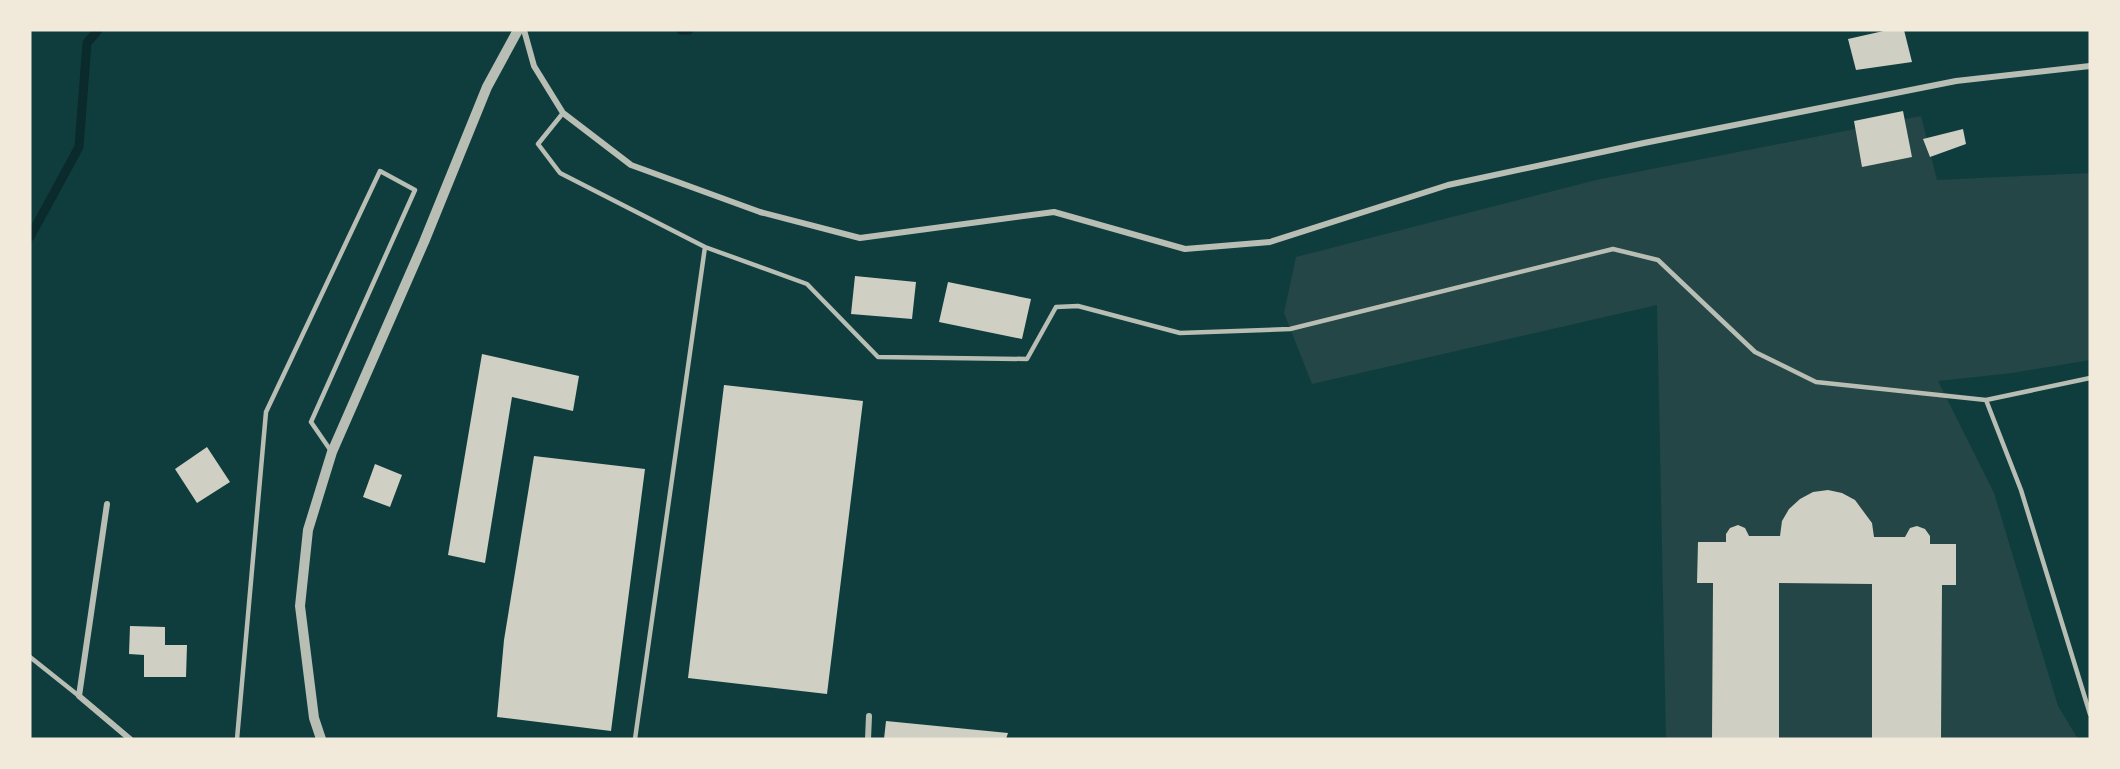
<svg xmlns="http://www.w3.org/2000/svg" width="2120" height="769" font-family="'Varela Round',sans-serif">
<rect width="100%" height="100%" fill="#0f3d3e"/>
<path fill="#244646" d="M1921,116L1937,180L2090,173V360L2012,373L1938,381L1994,493L2058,706L2078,739H1666L1657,305L1312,384L1284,313L1296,257L1596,180Z"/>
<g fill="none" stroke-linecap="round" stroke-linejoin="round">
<path stroke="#0a2a2b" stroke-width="9" d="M681,30H689
M30,237L79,147L87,43L98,30"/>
</g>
<path fill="#cfcfc3" d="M1888,30H1904L1912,62L1856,70L1848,39Z
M1903,111L1912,157L1862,167L1854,121Z
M1963,129L1966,144L1930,157L1923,139Z
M855,276L916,282L912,319L851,314Z
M948,282L1031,299L1022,339L939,322Z
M482,354L579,376L573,411L512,397L485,563L448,555Z
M724,385L863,401L827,694L688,678Z
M207,447L230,482L197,503L175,469Z
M534,456L645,469L611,731L497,717L504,640Z
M375,464L402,475L390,507L363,497Z
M1828,490L1842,493L1855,500L1872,523L1874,537H1905L1910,528L1917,526L1925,529L1930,536V544H1956V585H1942L1941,739H1872V584L1779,583V739H1712L1713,583H1697L1698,542H1726V534L1730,528L1738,525L1745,528L1749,536H1780L1782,521L1789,509L1800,499L1813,492Z
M130,626L165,627V645H187L186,677H144V655L129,654Z
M886,721L1008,733L1006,739H884Z"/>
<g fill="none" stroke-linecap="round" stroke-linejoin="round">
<path stroke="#b8beb3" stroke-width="4.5" d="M563,113L538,144L560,173L705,247L807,284L878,357L1027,359L1056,307L1078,306L1180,333L1290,329L1613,249L1658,260L1755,352L1816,382L1986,400
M2090,378L1986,400L2021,490L2090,714
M30,657L79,696
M237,739L266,412L380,171L415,190L311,422L331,451
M635,739L705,247"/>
<path stroke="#b8beb3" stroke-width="6" d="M524,30L534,66L563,113L631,165L760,212L860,238L1054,212L1185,249L1270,242L1448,185L1644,143L1956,81L2090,66
M107,504L79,696L130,739
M868,739L869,716"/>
<path stroke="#b8beb3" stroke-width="10" d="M321,739L314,718L300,606L308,530L332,452L424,242L487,87L518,30"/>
</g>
<rect width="2120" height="769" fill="none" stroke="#f1e9da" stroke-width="63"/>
</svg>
